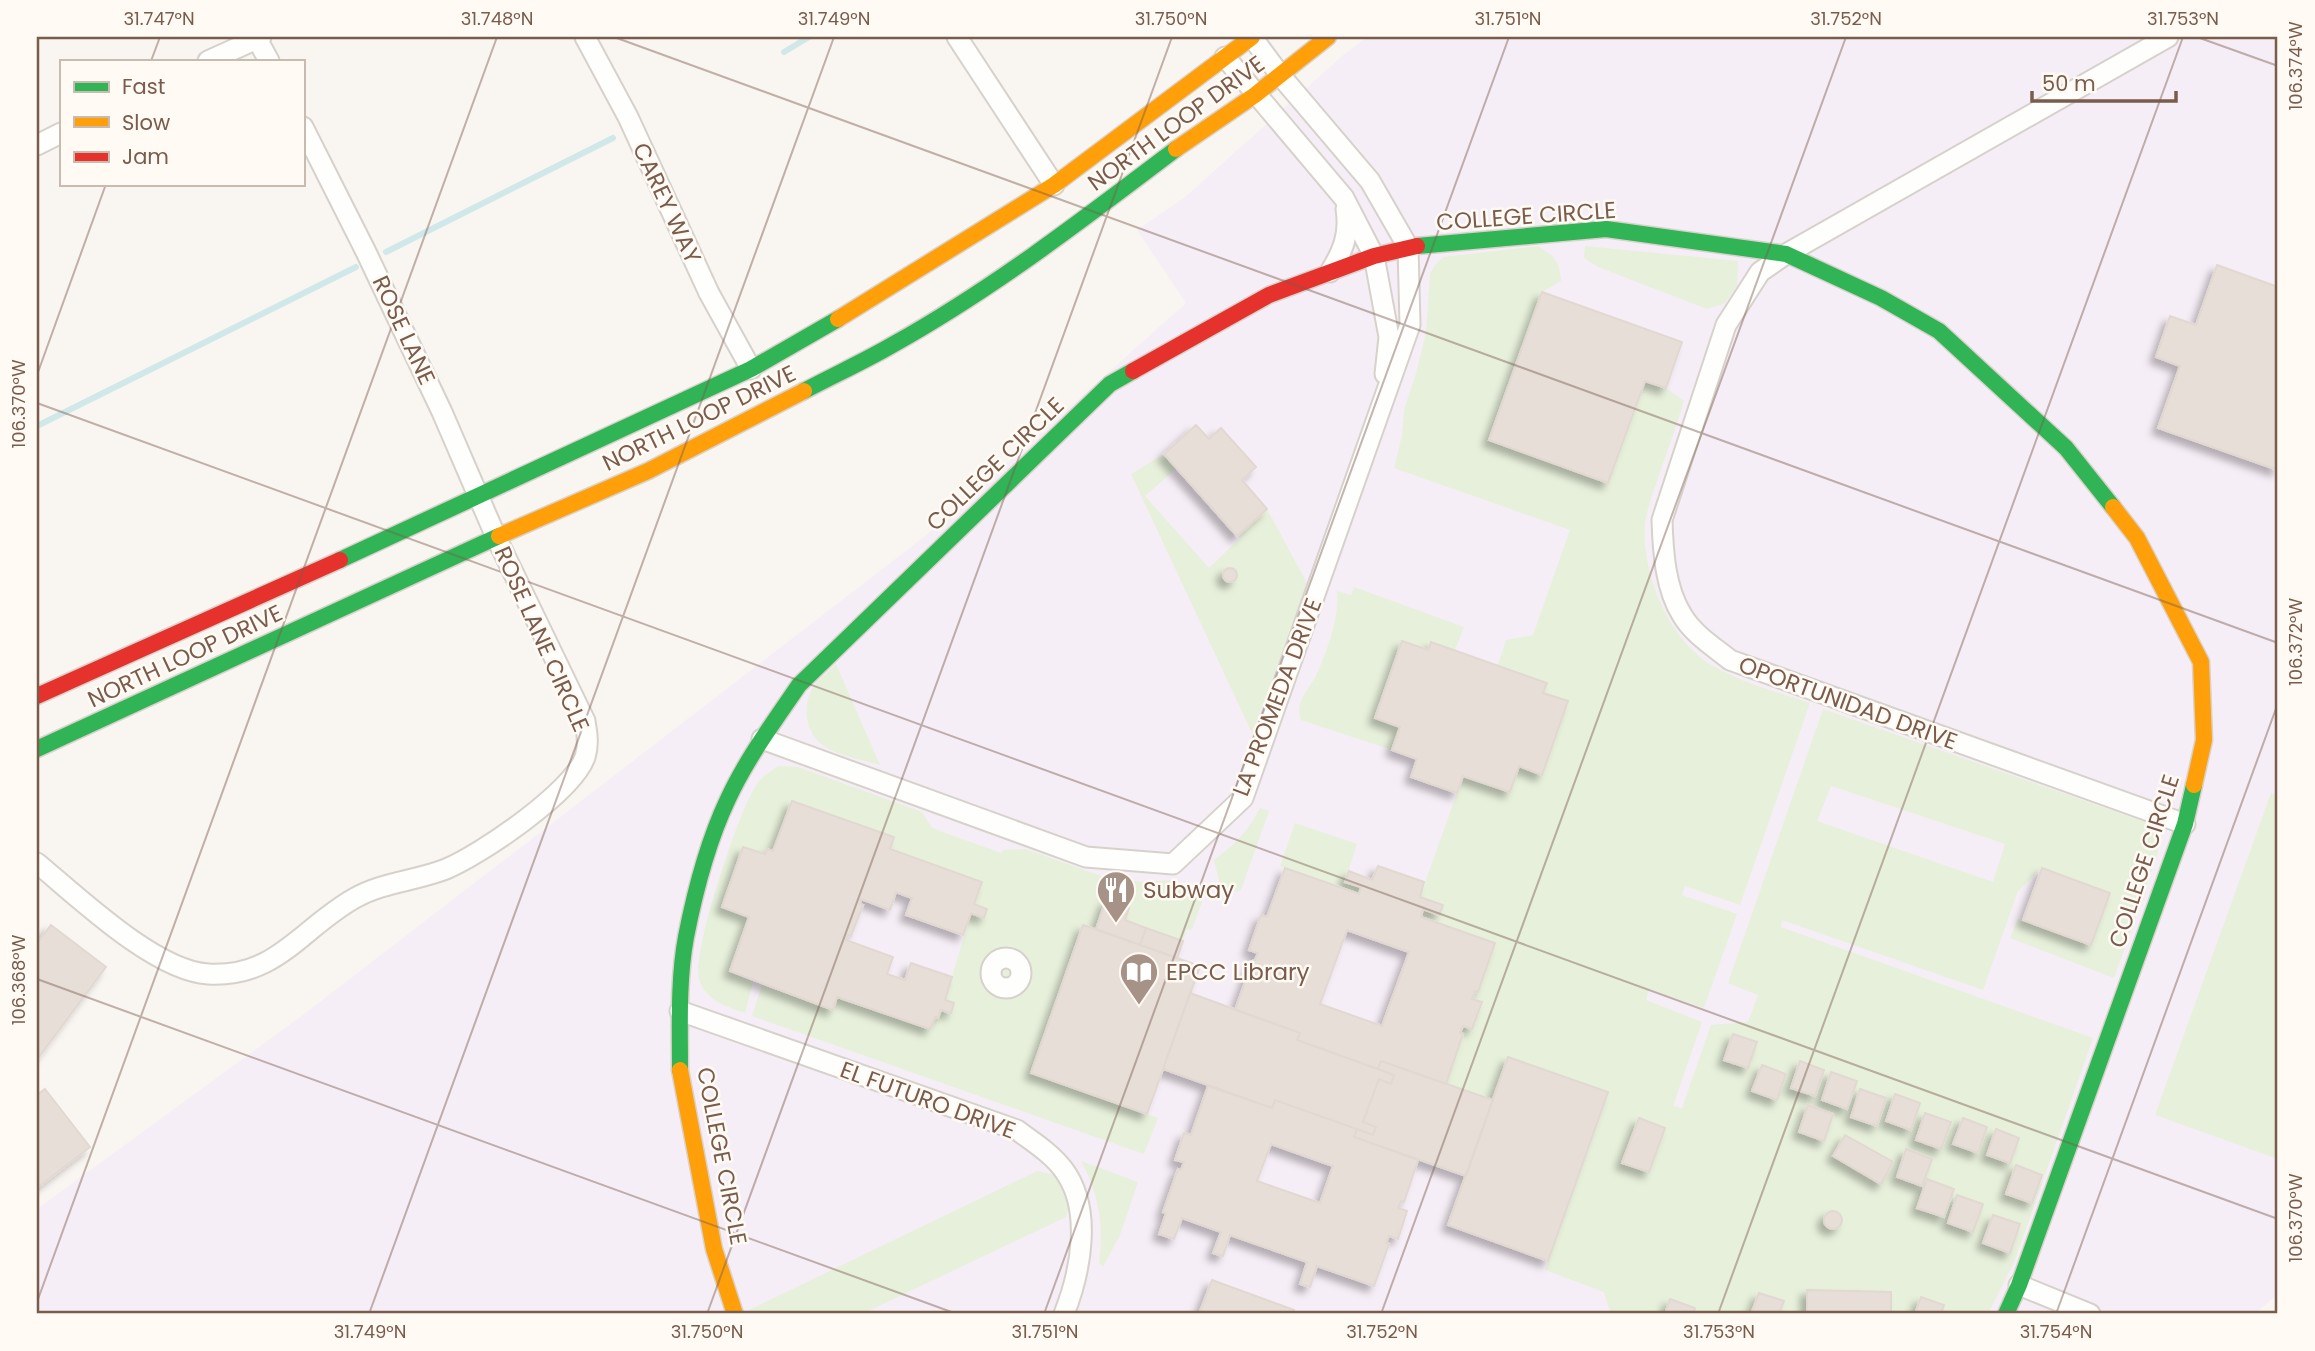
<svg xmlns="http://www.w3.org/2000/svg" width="2315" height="1351" font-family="Poppins,sans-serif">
<defs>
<filter id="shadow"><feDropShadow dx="-6" dy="6" stdDeviation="3.5" flood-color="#0004"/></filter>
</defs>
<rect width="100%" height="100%" fill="#f9f5f0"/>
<path fill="#f6eef6" d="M1367,37H2278V1294L2254,1314H37V1209L299,1018L924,537L1186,303L1137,230L1184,198L1342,56Z"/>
<path fill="#e7f0db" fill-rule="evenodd" d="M1538,246C1554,256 1560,261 1561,281L1542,292L1490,440L1608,483L1645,381L1666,388L1684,401C1676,427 1667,452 1658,478C1653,493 1647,508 1645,524C1641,574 1670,643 1715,667C1744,684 1778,692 1810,703L1740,905L1685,886L1682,895L1737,914L1704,1008L1649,989L1646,1000L1702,1022L1673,1106L1682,1108L1711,1025L1748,1022L1758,995L1728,983L1823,709L2145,822L2158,831V853L2114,978L2010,938L2018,919L2091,945L2110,893L2042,868L2018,891L1983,990L1782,920L1781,927L2093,1038L2015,1260L1988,1314H1611L1604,1292L1545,1270L1608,1092L1509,1057L1493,1100L1446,1084L1463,1034L1460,1033L1463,1026L1472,1028L1482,1002L1472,999L1475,991L1478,992L1495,943L1421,917L1423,909L1439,915L1443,905L1420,897L1463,776L1509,792L1519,766L1542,774L1568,702L1543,693L1547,683L1498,665L1506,640L1533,635L1570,530L1394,468L1402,435L1404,410L1417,370L1426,333L1430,274L1435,265L1443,257ZM1831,786L2005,844L1993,882L1817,821ZM1639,1118L1665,1128L1649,1172L1623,1162Z
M1585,246L1738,261L1737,286L1724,304L1707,309L1598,267L1584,258Z
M1164,454L1177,468L1145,496L1209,568L1240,538L1237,536L1267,509L1308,585L1252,733L1131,474Z
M1354,587L1464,627L1455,650L1431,642L1428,650L1402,641L1400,727L1392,750L1301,720C1294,699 1311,689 1318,671C1328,649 1340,614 1337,591L1351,595Z
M836,664L880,765C862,760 840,756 824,746C804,733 801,701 816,683C822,676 830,670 836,664Z
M779,766L798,767L922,812L932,828L1001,853L1003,850L1026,849L1101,876L1142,882L1173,880L1206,891L1192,930L1187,929L1183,941L1125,920L1106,900L1096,929L1083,925L1031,1073L1158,1118L1144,1154L752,1016L762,985L833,1010L837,997L930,1029L935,1017L938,1018L941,1010L951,1013L954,1003L945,1000L971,913L983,918L974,904L982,882L890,849L894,837L792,801L773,851L765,854L743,847L722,907L749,917L730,971L753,982L745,1013C727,1007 705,1000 699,979C692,950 738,814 755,787C760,778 770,771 779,766Z
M2271,793L2278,796V1159L2155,1115Z
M1260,808L1269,811L1241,890L1223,896L1214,860C1236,843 1247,833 1260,808Z
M1295,823L1357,844L1345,881L1361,887L1359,894L1280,866Z
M1081,1161L1138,1182L1120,1235L1103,1267L1099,1263C1104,1225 1099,1194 1081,1161Z
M1037,1171L1055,1175L1069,1206L1066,1217L862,1314H750L749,1310Z"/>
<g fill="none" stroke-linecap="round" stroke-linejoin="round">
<path stroke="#d0e8ea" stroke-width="6" d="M784,52L809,37
M386,252L613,138
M37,426L356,267"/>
</g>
<path fill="#e6ded7" stroke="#e2d8d2" stroke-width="2" fill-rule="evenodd" filter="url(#shadow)" d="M2217,265L2278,287V470L2158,428L2180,366L2156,357L2170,316L2196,325Z
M1542,292L1682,342L1666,388L1645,381L1608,483L1489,440Z
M1196,425L1209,439L1221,428L1256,467L1242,480L1267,509L1237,536L1164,454Z
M1223 575a7 7 0 1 1 14 0a7 7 0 1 1-14 0Z
M1402,641L1428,650L1431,642L1547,683L1543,693L1568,701L1542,775L1519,766L1510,792L1463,776L1457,793L1411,777L1417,759L1392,750L1400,727L1375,718Z
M792,801L894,837L890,849L982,882L974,904L987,909L984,918L971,913L963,935L906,915L912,898L896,892L890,910L861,899L860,904L863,905L851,936L848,935L846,940L893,957L887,974L905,980L911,963L952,977L945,1000L954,1003L951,1013L941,1010L938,1018L935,1017L930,1029L837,997L833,1010L730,971L749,917L722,907L743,847L765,854L767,849L773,851Z
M1378,866L1424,882L1420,897L1443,905L1439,915L1423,909L1421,917L1495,943L1478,992L1475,991L1472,999L1482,1002L1472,1029L1463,1026L1460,1033L1463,1034L1446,1084L1381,1061L1378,1069L1297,1040L1300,1033L1235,1010L1253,960H1255L1258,953L1249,950L1261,915L1267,917L1285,868L1359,894L1361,887L1345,882L1349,871L1372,880ZM1347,930L1409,952L1382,1026L1320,1004Z
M2042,868L2110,893L2091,945L2023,920Z
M1106,900L1129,908L1125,920L1146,928L1140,945L1096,929Z
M51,925L106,967L39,1057L37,1055V944Z
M1083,925L1200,966L1147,1114L1031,1073Z
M1146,928L1183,941L1177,958L1140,945Z
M1190,993L1300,1033L1297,1040L1394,1075L1391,1084L1379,1079L1363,1122L1376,1127L1373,1135L1275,1100L1272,1108L1163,1069Z
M1733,1034L1757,1042L1748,1068L1724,1060Z
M1508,1057L1608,1092L1548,1261L1448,1225Z
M1381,1061L1493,1100L1466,1176L1354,1137L1357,1129L1373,1135L1376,1127L1363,1122L1379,1079L1391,1084L1394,1075L1378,1069Z
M1800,1061L1824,1070L1815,1096L1791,1088Z
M1762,1065L1786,1074L1777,1100L1752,1091Z
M1831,1072L1857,1081L1847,1109L1822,1100Z
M1208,1086L1272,1108L1275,1100L1357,1129L1354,1137L1418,1160L1404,1202L1401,1201L1398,1208L1407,1211L1398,1239L1389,1236L1386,1243L1389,1244L1374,1286L1317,1266L1310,1287L1300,1284L1307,1262L1230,1235L1223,1256L1213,1253L1221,1232L1182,1218L1174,1239L1159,1234L1166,1213L1163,1212L1178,1169L1181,1170L1184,1162L1175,1160L1184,1133L1191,1135ZM1271,1144L1333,1166L1320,1203L1257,1181Z
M45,1089L90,1147L37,1188V1095Z
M1860,1089L1886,1098L1877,1126L1851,1117Z
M1895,1094L1920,1103L1911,1130L1886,1121Z
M1808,1105L1833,1114L1824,1141L1799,1132Z
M1925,1113L1951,1122L1941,1149L1916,1140Z
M1639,1118L1665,1128L1649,1172L1622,1163Z
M1963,1118L1987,1127L1978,1153L1953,1144Z
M1996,1129L2019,1138L2010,1163L1987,1155Z
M1845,1135L1893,1162L1881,1184L1833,1156Z
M1906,1149L1932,1159L1922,1186L1897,1177Z
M2016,1165L2042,1175L2032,1203L2006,1194Z
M1927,1179L1954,1189L1944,1217L1917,1208Z
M1957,1195L1983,1204L1973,1232L1948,1223Z
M1824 1220a9 9 0 1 1 18 0a9 9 0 1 1-18 0Z
M1993,1215L2020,1224L2010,1253L1983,1243Z
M1212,1280L1294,1310L1293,1314H1199Z
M1807,1290L1891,1292V1314H1807Z
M1759,1293L1784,1301L1779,1314H1751Z
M1921,1297L1944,1305L1941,1314H1915Z
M1670,1299L1695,1308L1693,1314H1665Z"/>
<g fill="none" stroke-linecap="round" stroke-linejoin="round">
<g stroke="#d7d1cb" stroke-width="23">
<path id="street" d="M256,37L269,61
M585,37L628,117L709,293L751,369
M957,37L1054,185
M2168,37L1786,254L1760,272L1726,325L1662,520C1663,551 1665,588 1682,615C1693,634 1714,647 1730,660L2185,824
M1225,57L1344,198L1374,256L1389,337L1385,374
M208,61L261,37
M37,145L61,133
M1330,272C1343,251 1350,234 1346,209
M762,739L1086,857L1173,864L1243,798L1410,325L1408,247L1370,181L1280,75L1252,37
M37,863C78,897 155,971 208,974C277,978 301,928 355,898C383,882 416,881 446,869C480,855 573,792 585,757C589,745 587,733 585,721L496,537L442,412L366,252L303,127
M991 973a15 15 0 1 1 30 0a15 15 0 1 1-30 0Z
M680,1011L1017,1130C1033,1142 1051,1153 1063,1169C1093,1208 1081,1271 1064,1314
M2019,1285L2090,1314"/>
</g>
<g stroke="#d9d2cb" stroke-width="19">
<path id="fast" d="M1417,246L1606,229L1786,254L1881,298L1939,331L2066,448L2113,507
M804,391C834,375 865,361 894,344C994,288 1085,218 1176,149
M340,560L751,369L838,319
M37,749L499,536
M680,1070C680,1026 678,980 686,937C695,891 708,841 728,799C747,758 774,722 799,685L1110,384L1133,371
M2006,1314L2019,1285L2185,824L2194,785"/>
</g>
<g stroke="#d9d2cb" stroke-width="19">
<path id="slow" d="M1176,149L1255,95L1328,37
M838,319L1054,185L1252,37
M2113,507L2137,538L2201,662L2204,740L2194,785
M499,536L648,471L804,391
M680,1070L714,1249L735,1314"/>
</g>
<g stroke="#d9d2cb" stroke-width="19">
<path id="jam" d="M1133,371L1269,295L1374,256L1417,246
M37,696L340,560"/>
</g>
<use href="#street" stroke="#fefefd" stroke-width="19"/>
<use href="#fast" stroke="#30b455" stroke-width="16"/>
<use href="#slow" stroke="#ff9f0a" stroke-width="16"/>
<use href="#jam" stroke="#e5322d" stroke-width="16"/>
</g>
<path fill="none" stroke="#7a5c4d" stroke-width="2" stroke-opacity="0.45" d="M614,37L2278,643M2197,37L2278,66M151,61L160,37M37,375L106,184M37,403L2278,1219M37,979L957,1314M37,1302L497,37M369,1314L834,37M707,1314L1172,37M1044,1314L1509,37M1381,1314L1846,37M1718,1314L2183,37M2056,1314L2278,703"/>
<defs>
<g id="restaurant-pin" transform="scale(2.0125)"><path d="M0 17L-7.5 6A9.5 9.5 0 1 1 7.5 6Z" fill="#a69286" stroke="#fffaf3"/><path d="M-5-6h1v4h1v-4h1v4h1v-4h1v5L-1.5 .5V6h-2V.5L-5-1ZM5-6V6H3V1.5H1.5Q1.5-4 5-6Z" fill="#fff"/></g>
<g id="library-pin" transform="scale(2.0125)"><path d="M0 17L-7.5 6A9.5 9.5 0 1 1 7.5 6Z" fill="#a69286" stroke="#fffaf3"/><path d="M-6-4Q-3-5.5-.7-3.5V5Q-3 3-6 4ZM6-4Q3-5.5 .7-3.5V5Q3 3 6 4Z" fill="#fff"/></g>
</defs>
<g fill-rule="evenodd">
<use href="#restaurant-pin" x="1116" y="890"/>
<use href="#library-pin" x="1139" y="972"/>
</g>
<g text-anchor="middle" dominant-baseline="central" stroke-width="5" stroke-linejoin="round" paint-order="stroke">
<g font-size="23" fill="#7a5c4d" stroke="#fffaf3">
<text transform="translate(1176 123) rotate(-36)">NORTH LOOP DRIVE</text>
<text transform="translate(667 203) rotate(65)">CAREY WAY</text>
<text transform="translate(1526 216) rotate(-4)">COLLEGE CIRCLE</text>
<text transform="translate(404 330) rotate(65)">ROSE LANE</text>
<text transform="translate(699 418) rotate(-26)">NORTH LOOP DRIVE</text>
<text transform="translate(995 464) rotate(-44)">COLLEGE CIRCLE</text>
<text transform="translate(542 639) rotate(66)">ROSE LANE CIRCLE</text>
<text transform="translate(185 656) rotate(-25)">NORTH LOOP DRIVE</text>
<text transform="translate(1277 697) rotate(-69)">LA PROMEDA DRIVE</text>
<text transform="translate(1848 703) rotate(20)">OPORTUNIDAD DRIVE</text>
<text transform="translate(2144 861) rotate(-72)">COLLEGE CIRCLE</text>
<text transform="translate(928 1100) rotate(20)">EL FUTURO DRIVE</text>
<text transform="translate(722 1156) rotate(79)">COLLEGE CIRCLE</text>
</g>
<g font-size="23" fill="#7a5c4d" stroke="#fffaf3" text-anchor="start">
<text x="1143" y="890">Subway</text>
<text x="1166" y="972">EPCC Library</text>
</g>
</g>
<rect width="2315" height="1351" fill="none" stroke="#fffaf3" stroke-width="77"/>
<rect x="60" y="60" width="245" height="126" fill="#fffaf3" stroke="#cabbb1" stroke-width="2"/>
<rect x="74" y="82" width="35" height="10" fill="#30b455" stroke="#cabbb1" stroke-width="2"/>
<text x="122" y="94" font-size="21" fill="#7a5c4d">Fast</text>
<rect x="74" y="117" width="35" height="10" fill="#ff9f0a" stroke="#cabbb1" stroke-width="2"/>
<text x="122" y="130" font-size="21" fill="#7a5c4d">Slow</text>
<rect x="74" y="152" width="35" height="10" fill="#e5322d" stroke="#cabbb1" stroke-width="2"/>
<text x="122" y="164" font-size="21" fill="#7a5c4d">Jam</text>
<path d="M2032 91v10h144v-10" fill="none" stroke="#7a5c4d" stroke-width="3.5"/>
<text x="2042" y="91" font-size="21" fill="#7a5c4d" stroke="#fffaf3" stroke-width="5" paint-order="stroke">50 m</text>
<rect x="38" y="38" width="2238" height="1274" fill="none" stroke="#7a5c4d" stroke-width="2.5"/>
<g font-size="18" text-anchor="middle" fill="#7a5c4d">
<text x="159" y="25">31.747°N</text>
<text x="497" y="25">31.748°N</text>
<text x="834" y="25">31.749°N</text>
<text x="1171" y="25">31.750°N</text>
<text x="1508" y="25">31.751°N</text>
<text x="1846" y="25">31.752°N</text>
<text x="2183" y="25">31.753°N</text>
<text transform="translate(2296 66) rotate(-90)" y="6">106.374°W</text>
<text transform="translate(19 404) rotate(-90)" y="6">106.370°W</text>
<text transform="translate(2296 642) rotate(-90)" y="6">106.372°W</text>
<text transform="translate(19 980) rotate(-90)" y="6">106.368°W</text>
<text transform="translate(2296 1218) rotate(-90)" y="6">106.370°W</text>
<text x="370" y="1338">31.749°N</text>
<text x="707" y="1338">31.750°N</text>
<text x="1045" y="1338">31.751°N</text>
<text x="1382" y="1338">31.752°N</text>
<text x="1719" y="1338">31.753°N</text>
<text x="2056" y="1338">31.754°N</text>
</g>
</svg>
